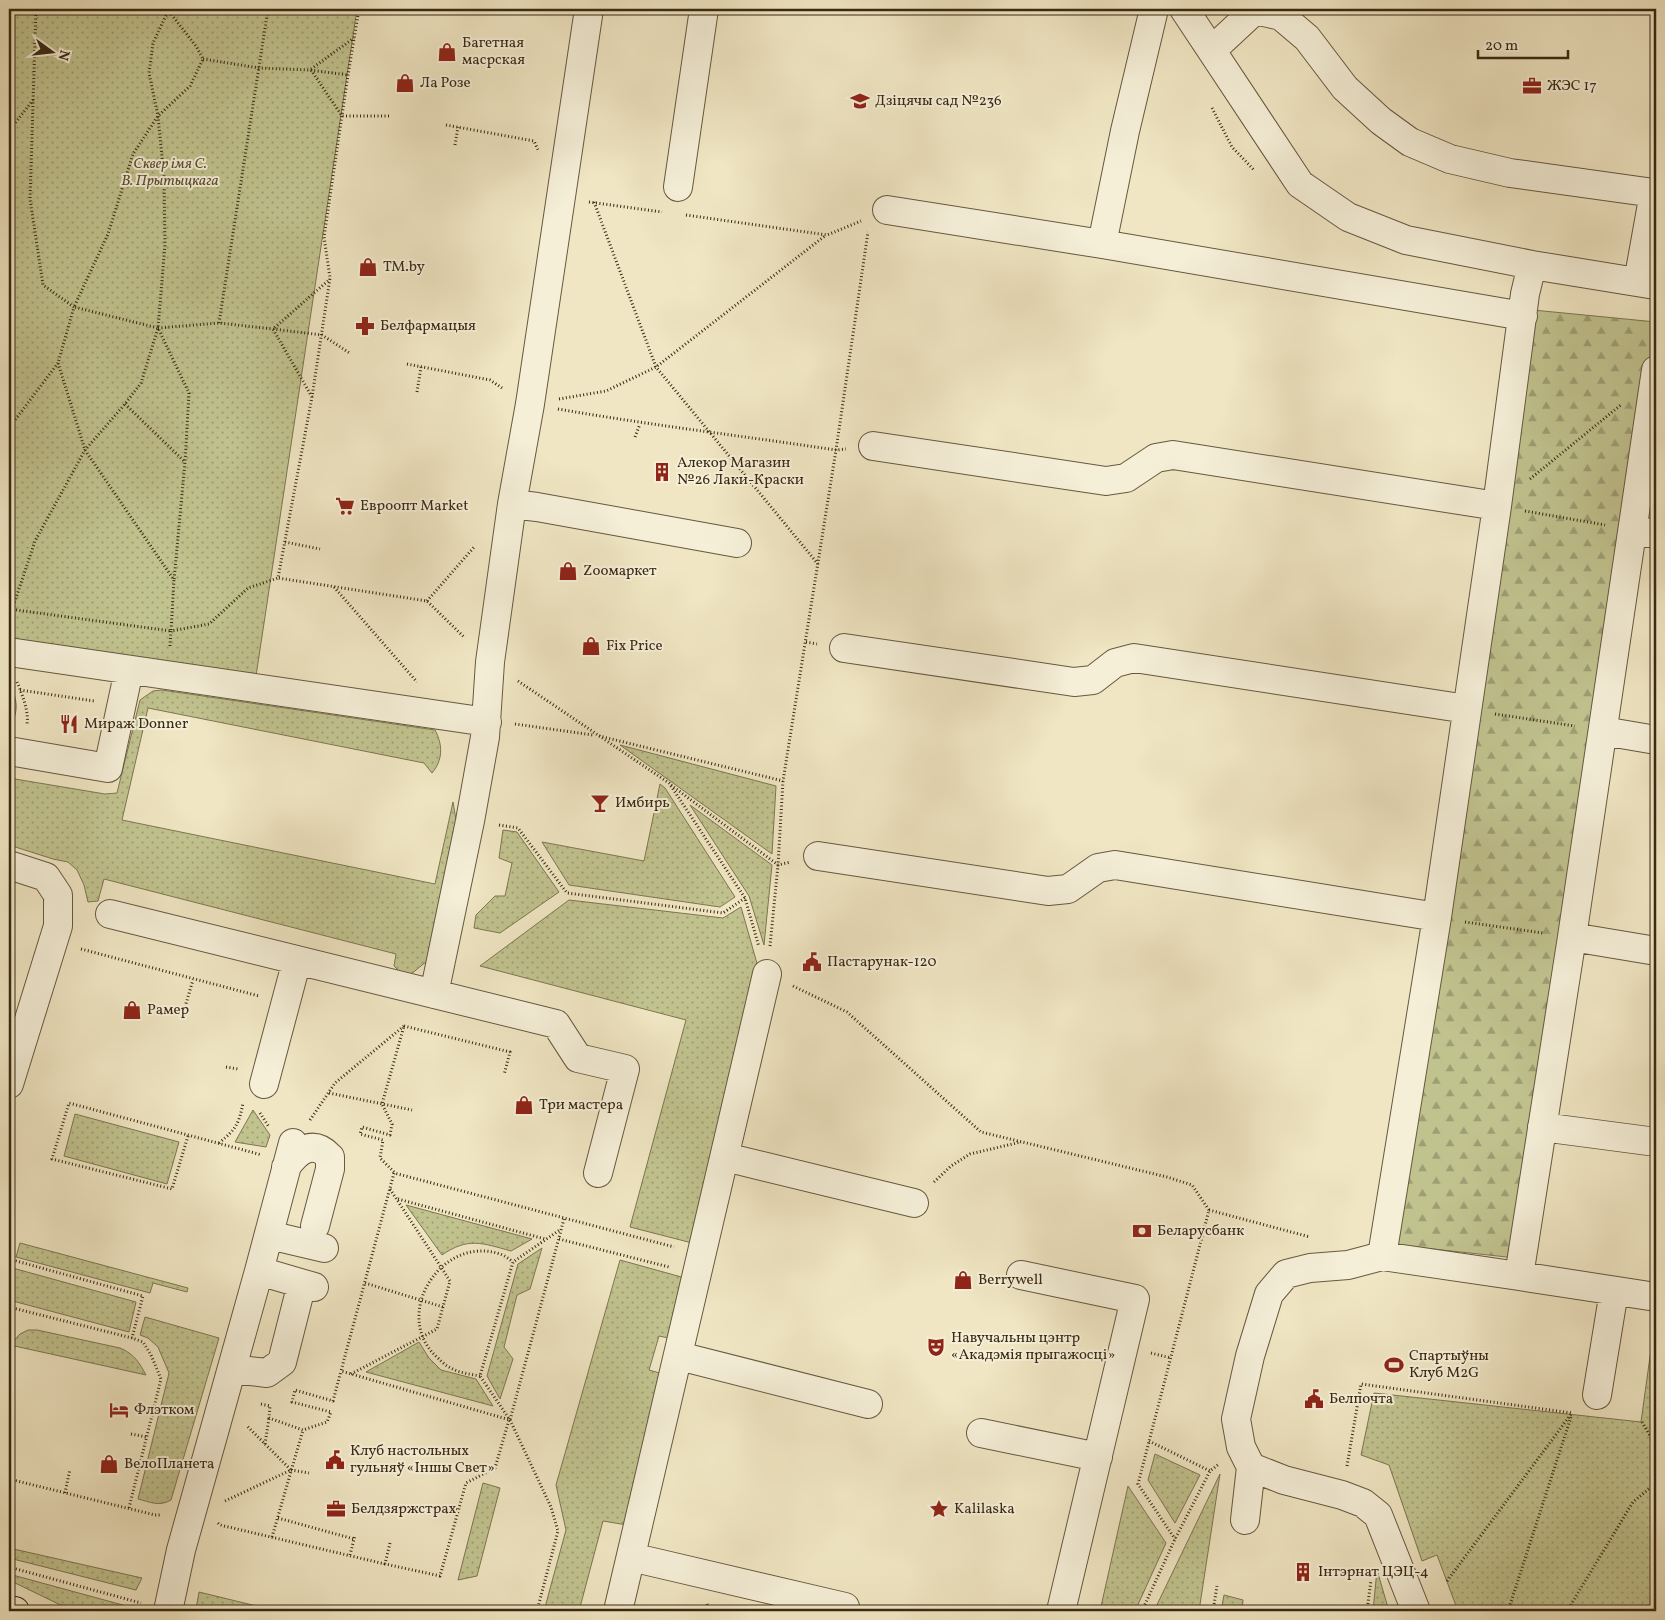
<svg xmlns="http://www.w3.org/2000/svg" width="1665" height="1620" font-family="Vollkorn,serif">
<defs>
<pattern id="green-dots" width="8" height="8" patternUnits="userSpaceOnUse" patternTransform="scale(1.25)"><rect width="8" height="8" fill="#c1c38f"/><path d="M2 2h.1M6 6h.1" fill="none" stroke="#9e9e74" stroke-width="1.8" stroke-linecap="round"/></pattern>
<pattern id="forest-firs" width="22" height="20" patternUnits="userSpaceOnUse" patternTransform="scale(1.25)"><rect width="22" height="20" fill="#c1c38f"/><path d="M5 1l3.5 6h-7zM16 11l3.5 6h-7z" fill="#9e9e74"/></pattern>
</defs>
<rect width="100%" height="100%" fill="#f0e6c3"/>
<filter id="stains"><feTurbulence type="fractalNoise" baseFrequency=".004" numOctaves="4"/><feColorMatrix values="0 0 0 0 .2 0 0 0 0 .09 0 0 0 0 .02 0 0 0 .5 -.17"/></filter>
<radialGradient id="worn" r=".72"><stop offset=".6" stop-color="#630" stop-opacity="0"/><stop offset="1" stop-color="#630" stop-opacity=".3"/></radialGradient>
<path fill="url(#green-dots)" stroke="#7d7651" d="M9,9H357L256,676L9,640Z
M9,684C17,696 20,714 9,725Z
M162,690L435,730C443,745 443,760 432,773L424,763L148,708L122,820L435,884L453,802L458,832L427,961L410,975L400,972L394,966L396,954L104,879L98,901L88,902L84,885L77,870L68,862L53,859L9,845V778L105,794L117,793L140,700L153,691Z
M620,745L776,786L772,854Z
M660,784L665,788L735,897L720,907L569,885L542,842L644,861Z
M690,805L772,865L764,945L749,896Z
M503,830L517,832L559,892L500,933L474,928L476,915L495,896H505L512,863L499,858Z
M569,900L723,918L741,907L760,974L696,1244L630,1227L686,1020L480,966Z
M253,1110L270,1135L266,1147L235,1142Z
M75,1114L179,1142L167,1184L64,1156Z
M406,1205L532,1239L511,1251C482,1243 468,1237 442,1255Z
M20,1243L188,1288L187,1292L153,1283L150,1293L16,1257Z
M542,1248L530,1289L517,1295L504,1347L513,1359L500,1399L487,1376L518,1264Z
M620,1260L685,1278L673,1339L659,1336L649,1370L663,1374L627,1525L603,1521L579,1611H544L566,1530L556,1485Z
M9,1267L136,1302L129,1332L9,1300Z
M1656,1313V1611H1458L1437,1555L1422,1561L1389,1465L1361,1455L1374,1393L1641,1422Z
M145,1317L219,1338L171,1500C159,1507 150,1502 138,1499L169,1373L158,1347L148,1338L140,1335Z
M28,1330H37L120,1348C134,1354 139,1362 146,1375L10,1345L20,1334Z
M419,1342L429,1358L441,1370L476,1379L493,1406L366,1372Z
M1155,1454L1200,1475L1175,1523L1148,1480Z
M1220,1474L1199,1611H1154Z
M483,1483L500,1488L477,1576L458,1580Z
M1128,1486L1166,1543L1135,1611H1100Z
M9,1548L142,1578L136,1590L9,1558Z
M1377,1570L1389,1611H1373Z
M9,1574L130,1607L129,1611H73L9,1580Z
M199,1592L277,1611H203L196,1609Z
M1224,1595L1243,1600L1242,1611H1221Z"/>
<path fill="url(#forest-firs)" stroke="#7d7651" d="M1533,310L1656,322L1516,1258L1396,1245Z"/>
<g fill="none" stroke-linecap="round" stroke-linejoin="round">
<g stroke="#67583f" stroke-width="30">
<path id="minor" d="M1184,9L1300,184L1348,217L1406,240L1532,265L1655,285
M1212,50L1255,10L1281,16L1307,38L1345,88L1381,121L1410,142L1450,159L1510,173L1654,193L1638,282
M678,187L704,9
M887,210L1102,244L1523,316
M1102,244L1125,131L1154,9
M873,446L1106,481L1126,478L1156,458L1173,455L1497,506
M512,504L537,507L737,543
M1633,530L1656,534
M844,648L1074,682L1093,680L1115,663L1134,658L1467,709
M9,652L487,722
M1603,731L1656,740
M9,751L108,768L129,670
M818,856L1048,891L1068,889L1098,868L1115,865L1437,917
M9,865L46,877L58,895V926L9,1084
M110,914L556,1024L578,1058L625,1069L598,1173
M1572,937L1656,951
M434,994L470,821L485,737L490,662L512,504L530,404L589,9
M264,1084L297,960
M1542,1127L1656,1142
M725,1157L914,1203
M286,1167C298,1150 313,1139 330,1157V1169L315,1226
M269,1235L324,1248
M1382,1256L1437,917L1497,506L1525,294L1532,265
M259,1271L314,1287
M1021,1275L1135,1299L1061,1611
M1519,1276L1656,1297
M679,1356L868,1404
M232,1369L267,1373L282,1362L299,1295
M1597,1395L1614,1291
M981,1433L1098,1457
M1245,1520L1251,1467
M631,1557L845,1607
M168,1611L181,1550L259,1271L293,1143
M618,1611L767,974
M1416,1611L1378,1515L1363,1503L1342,1495L1284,1480L1251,1467L1241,1447L1236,1419L1250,1356L1269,1294L1286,1274L1310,1268L1348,1265L1382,1256L1519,1276L1572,937L1656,370"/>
</g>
<g stroke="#392913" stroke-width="30">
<path id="major" d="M9,1610L15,1611"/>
</g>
<path stroke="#392913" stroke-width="3" stroke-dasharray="1 2.5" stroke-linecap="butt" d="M167,9L196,46L203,59L190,86L158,116L133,154L108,234L74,307L158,328L189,393L185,462L174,580
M359,9L348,75L324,237L330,278L312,397L278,578L427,601L465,638
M203,59L259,68L310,70L348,75
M311,69L354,38
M311,70L342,116H390
M1212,108L1232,147L1254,170
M446,125L534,141L538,150
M9,131L33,100
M455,145L458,127
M589,202L662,212
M594,202L656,367L818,564
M686,215L827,235L861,221
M219,323L268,9
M158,328L219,323L273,329L322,335L351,354
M407,364L490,380L502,388
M417,392L421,367
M312,397L273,329L330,279
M559,399L606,391L656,367L826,235
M125,404L184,461
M558,409C650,425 743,436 836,450L846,449
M9,428L58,363
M635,437L640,424
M1530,479L1622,404
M1525,511L1605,525
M285,542L320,549
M334,587L417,682
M427,601L475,546
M9,609L171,631L174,580L85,450L58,363L74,307L43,285L30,199L36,9
M9,619L35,541L85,450L125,404L141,383L158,328L165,245L164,177L158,116L149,73L153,43L169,9
M806,642L817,644
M170,646L171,631L209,624L248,588L278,578
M518,681L669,783L745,898L759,947
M17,682C22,694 29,711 27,724
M20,690L94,701
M1495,714L1575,726
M515,724L593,735
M599,736L783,781
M671,785L778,865L791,862
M499,825L518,828L567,893L723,913L745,898
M1465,922L1543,933
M770,946L778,865L783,781L836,450L868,232
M81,949L259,996
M793,986L847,1012L981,1132L1167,1177L1192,1185L1209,1210L1138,1484L1175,1539
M185,1007L193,980
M404,1026L510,1052L504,1075
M226,1067L238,1069
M329,1093L412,1110
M260,1113L269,1127
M310,1120L335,1083L404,1026
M188,1136L172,1189L52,1159L69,1103L262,1155
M219,1143C236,1129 239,1124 243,1103
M394,1172L380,1158L383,1140L360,1134L362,1127L390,1135L392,1124L382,1104L404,1026
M934,1182L951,1166L970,1154L1021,1142
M398,1199L545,1239
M1209,1210L1310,1237
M564,1219L510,1420L341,1371L394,1173L674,1247
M559,1239L669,1267
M9,1259L143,1296L132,1338
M365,1283L443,1307
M9,1307L132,1338L143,1342L151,1355L161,1379L129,1508
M1151,1353L1171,1358
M351,1374L437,1329L450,1281L390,1189
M480,1376C470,1374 459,1373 451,1368C446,1366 442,1362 439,1359C389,1317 441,1234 500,1254C504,1255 509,1259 513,1262
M1342,1401L1358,1403
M261,1404L270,1406L269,1418L303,1430L327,1422L331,1412L292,1402L295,1390L333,1401L341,1371
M1642,1422L1656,1446
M131,1434L147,1437
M1149,1441L1210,1471
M265,1444L269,1418
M1347,1466L1361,1384L1572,1413
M291,1470L309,1473
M9,1479L155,1515H161
M65,1493L70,1469
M225,1501L291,1470L247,1426
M449,1508L459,1509
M278,1518L354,1539
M218,1523L220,1525L385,1564
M272,1537L303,1430
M390,1543L385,1564L440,1576L466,1483L495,1468L509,1420
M350,1555L355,1535
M9,1567L141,1603
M1447,1581L1572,1413
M707,1604L710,1611
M537,1611L558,1531L551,1507L510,1420L480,1376L513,1262L561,1229
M1142,1611L1175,1539L1210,1471L1219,1464
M1213,1611L1217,1586
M1367,1611L1371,1580
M1508,1611L1571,1417
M1567,1611L1633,1502L1656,1483"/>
<use href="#minor" stroke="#f5efd8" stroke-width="28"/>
<use href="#major" stroke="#f0e6c3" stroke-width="28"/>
</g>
<defs>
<g id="shop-bare" transform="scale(1.5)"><path d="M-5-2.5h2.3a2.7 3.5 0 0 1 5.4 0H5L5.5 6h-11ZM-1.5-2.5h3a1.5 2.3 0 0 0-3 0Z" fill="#8f2418" stroke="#f5efd8" stroke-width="2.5" paint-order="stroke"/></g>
<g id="office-bare" transform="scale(1.5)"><path d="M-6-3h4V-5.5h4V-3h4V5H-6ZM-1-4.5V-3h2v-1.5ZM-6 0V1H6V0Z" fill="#8f2418" stroke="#f5efd8" stroke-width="2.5" paint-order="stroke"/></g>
<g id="school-bare" transform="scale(1.5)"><path d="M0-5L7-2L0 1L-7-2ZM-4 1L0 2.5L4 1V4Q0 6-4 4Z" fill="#8f2418" stroke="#f5efd8" stroke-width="2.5" paint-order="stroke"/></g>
<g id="pharmacy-bare" transform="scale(1.5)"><path d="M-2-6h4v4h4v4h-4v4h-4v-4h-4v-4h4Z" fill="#8f2418" stroke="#f5efd8" stroke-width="2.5" paint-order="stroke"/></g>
<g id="building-bare" transform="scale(1.5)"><path d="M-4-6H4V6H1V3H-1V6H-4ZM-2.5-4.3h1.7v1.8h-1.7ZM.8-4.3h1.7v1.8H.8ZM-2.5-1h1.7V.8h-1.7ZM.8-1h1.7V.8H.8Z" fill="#8f2418" stroke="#f5efd8" stroke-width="2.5" paint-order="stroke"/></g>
<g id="supermarket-bare" transform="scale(1.5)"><path d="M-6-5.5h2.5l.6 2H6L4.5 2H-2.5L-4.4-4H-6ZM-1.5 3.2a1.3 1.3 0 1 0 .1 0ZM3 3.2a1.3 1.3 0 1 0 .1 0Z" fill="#8f2418" stroke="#f5efd8" stroke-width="2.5" paint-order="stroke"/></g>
<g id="restaurant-bare" transform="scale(1.5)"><path d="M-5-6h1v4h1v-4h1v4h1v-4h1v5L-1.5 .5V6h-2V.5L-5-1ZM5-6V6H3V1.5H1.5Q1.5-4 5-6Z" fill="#8f2418" stroke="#f5efd8" stroke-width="2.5" paint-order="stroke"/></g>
<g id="bar-bare" transform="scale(1.5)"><path d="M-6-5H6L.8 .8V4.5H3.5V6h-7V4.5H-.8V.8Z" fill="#8f2418" stroke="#f5efd8" stroke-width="2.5" paint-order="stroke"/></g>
<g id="civic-bare" transform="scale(1.5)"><path d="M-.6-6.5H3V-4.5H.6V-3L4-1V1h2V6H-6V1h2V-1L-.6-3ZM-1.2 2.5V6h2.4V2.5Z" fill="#8f2418" stroke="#f5efd8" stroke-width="2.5" paint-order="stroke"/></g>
<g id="bank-bare" transform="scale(1.5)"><path d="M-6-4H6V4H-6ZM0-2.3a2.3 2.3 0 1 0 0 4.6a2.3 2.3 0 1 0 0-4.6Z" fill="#8f2418" stroke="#f5efd8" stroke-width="2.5" paint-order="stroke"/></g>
<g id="theatre-bare" transform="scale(1.5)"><path d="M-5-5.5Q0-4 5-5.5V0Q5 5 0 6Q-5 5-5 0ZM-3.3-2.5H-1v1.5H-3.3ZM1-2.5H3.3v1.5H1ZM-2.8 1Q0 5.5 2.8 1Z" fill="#8f2418" stroke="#f5efd8" stroke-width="2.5" paint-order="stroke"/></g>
<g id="stadium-bare" transform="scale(1.5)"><path d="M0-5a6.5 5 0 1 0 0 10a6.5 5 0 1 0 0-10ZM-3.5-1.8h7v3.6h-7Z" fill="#8f2418" stroke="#f5efd8" stroke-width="2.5" paint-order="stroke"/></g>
<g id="hotel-bare" transform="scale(1.5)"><path d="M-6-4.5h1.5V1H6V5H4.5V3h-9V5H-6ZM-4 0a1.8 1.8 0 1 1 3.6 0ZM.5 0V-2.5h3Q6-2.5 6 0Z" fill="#8f2418" stroke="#f5efd8" stroke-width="2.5" paint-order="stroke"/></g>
<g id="sight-bare" transform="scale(1.5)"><path d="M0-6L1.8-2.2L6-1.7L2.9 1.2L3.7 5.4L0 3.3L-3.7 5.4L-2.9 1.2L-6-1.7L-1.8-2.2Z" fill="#8f2418" stroke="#f5efd8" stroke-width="2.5" paint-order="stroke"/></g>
</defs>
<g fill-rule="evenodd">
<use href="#shop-bare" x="447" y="52"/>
<use href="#shop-bare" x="405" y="83"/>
<use href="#office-bare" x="1532" y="86"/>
<use href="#school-bare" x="860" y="101"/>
<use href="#shop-bare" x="368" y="267"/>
<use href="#pharmacy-bare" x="365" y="326"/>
<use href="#building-bare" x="662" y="472"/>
<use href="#supermarket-bare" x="345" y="506"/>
<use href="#shop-bare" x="568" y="571"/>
<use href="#shop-bare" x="591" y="646"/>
<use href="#restaurant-bare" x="69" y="724"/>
<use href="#bar-bare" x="600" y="803"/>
<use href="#civic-bare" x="812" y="962"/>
<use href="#shop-bare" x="132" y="1010"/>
<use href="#shop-bare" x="524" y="1105"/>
<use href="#bank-bare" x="1142" y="1231"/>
<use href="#shop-bare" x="963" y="1280"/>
<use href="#theatre-bare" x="936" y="1347"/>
<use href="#stadium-bare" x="1394" y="1365"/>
<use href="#civic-bare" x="1314" y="1399"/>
<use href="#hotel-bare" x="119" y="1410"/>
<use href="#civic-bare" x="335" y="1460"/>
<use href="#shop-bare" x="109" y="1464"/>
<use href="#office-bare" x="336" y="1509"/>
<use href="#sight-bare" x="939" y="1509"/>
<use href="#building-bare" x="1303" y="1572"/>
</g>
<g text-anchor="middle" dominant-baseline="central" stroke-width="4" stroke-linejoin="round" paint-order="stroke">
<g font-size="15" fill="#392913" stroke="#f5efd8" text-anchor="start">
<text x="462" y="43">Багетная<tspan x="462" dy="17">масрская</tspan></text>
<text x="420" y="83">Ла Розе</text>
<text x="1547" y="86">ЖЭС 17</text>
<text x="875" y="101">Дзіцячы сад №236</text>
<text x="383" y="267">TM.by</text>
<text x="380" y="326">Белфармацыя</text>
<text x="677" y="463">Алекор Магазин<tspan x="677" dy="17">№26 Лаки-Краски</tspan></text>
<text x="360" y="506">Евроопт Market</text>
<text x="583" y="571">Zooмаркет</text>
<text x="606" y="646">Fix Price</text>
<text x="84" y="724">Мираж Donner</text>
<text x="615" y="803">Имбирь</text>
<text x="827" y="962">Пастарунак-120</text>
<text x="147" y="1010">Рамер</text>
<text x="539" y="1105">Три мастера</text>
<text x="1157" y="1231">Беларусбанк</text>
<text x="978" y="1280">Berrywell</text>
<text x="951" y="1338">Навучальны цэнтр<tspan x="951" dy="17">«Акадэмія прыгажосці»</tspan></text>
<text x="1409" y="1356">Спартыўны<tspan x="1409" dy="17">Клуб M2G</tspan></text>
<text x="1329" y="1399">Белпочта</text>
<text x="134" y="1410">Флэтком</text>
<text x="350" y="1451">Клуб настольных<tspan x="350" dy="17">гульняў «Іншы Свет»</tspan></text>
<text x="124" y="1464">ВелоПланета</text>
<text x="351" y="1509">Белдзяржстрах</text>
<text x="954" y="1509">Kalilaska</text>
<text x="1318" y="1572">Інтэрнат ЦЭЦ-4</text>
</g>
<g font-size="15" font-style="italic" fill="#5b5032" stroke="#f5efd8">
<text x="170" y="164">Сквер імя С.<tspan x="170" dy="17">В. Прытыцкага</tspan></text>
</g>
</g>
<rect width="1665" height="1620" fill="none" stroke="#f0e6c3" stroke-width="30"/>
<rect x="10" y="10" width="1645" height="1600" fill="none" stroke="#392913" stroke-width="2.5"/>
<rect x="15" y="15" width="1635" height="1590" fill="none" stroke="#392913"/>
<g transform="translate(52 52) rotate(105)" stroke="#f5efd8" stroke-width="4" paint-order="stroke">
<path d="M0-4L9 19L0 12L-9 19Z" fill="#392913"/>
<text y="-8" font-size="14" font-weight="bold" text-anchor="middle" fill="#392913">N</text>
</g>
<path d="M1478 50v8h90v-8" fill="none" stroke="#392913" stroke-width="2.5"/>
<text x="1485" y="50" font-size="15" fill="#392913" stroke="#f5efd8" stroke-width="4" paint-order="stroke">20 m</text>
<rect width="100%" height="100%" filter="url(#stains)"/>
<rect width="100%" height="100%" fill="url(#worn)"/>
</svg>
